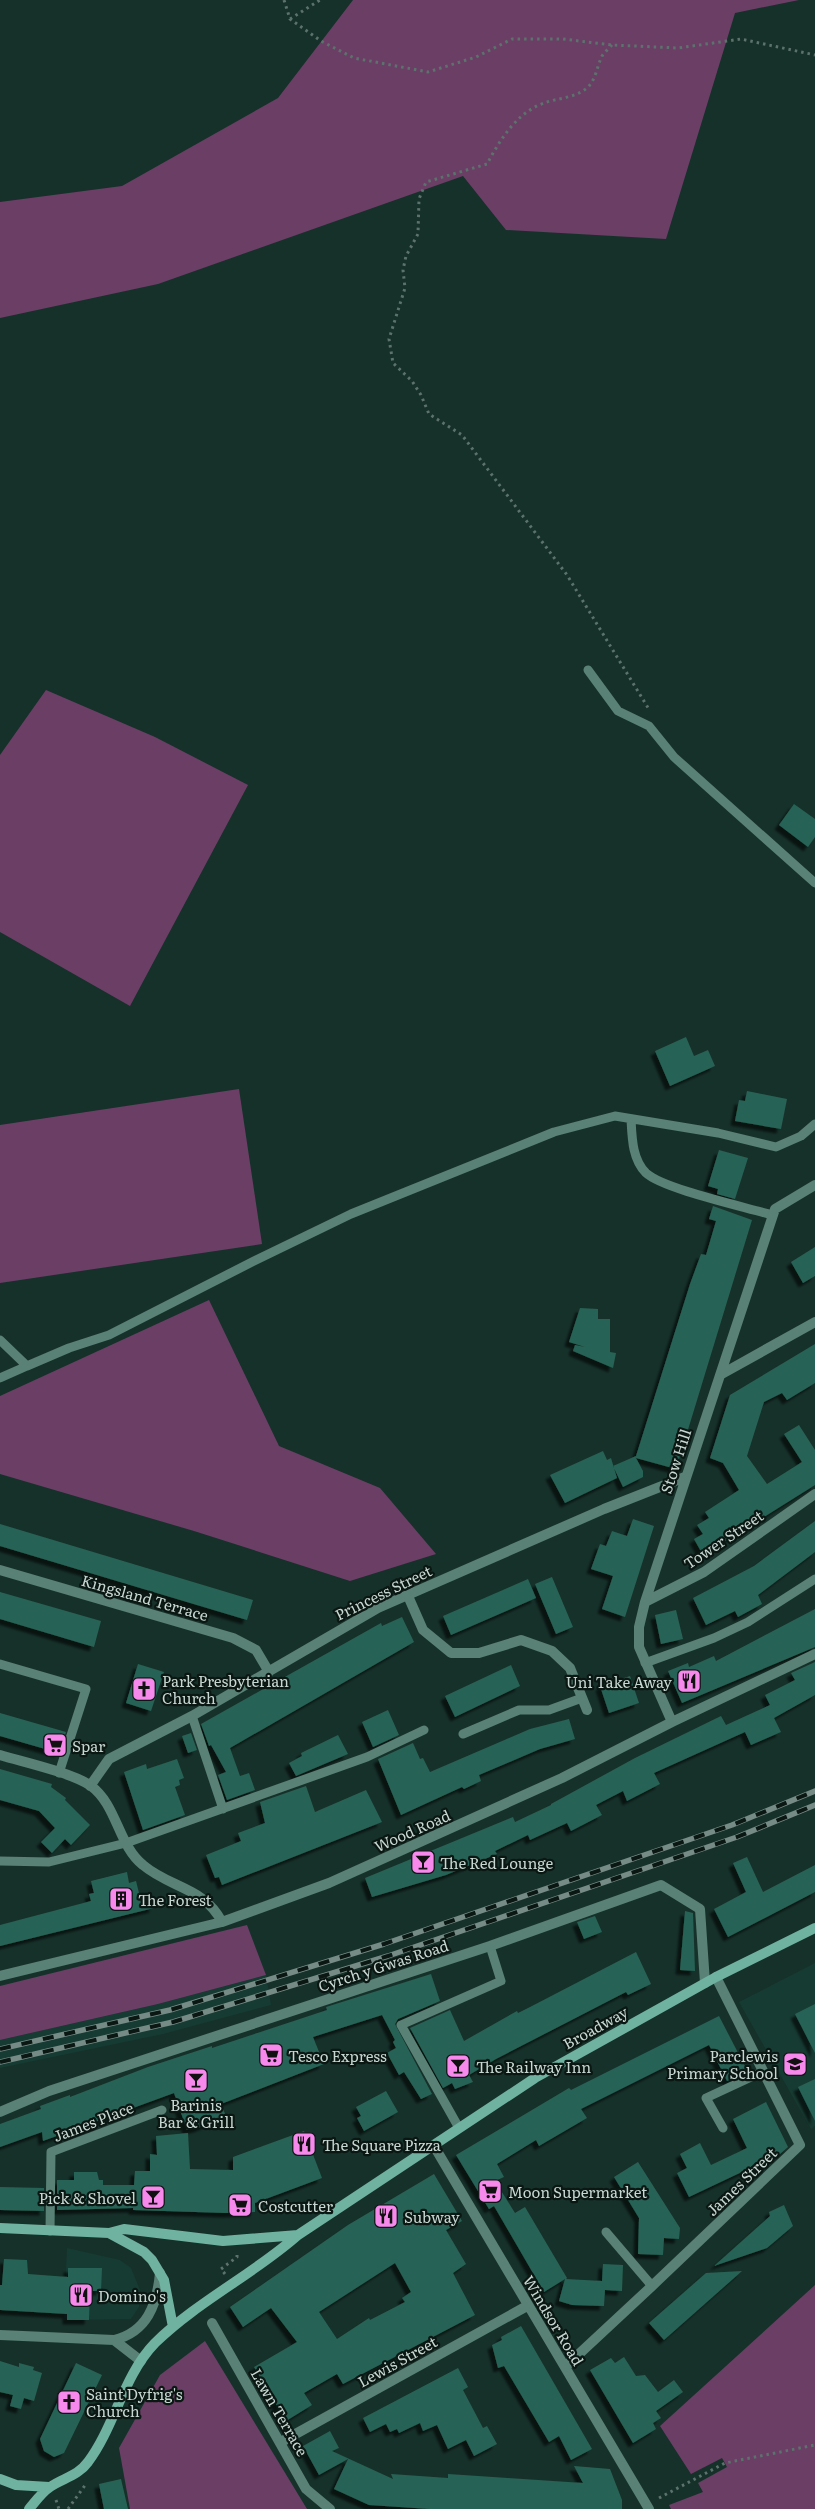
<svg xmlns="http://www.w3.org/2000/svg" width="815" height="2509" font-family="Literata,serif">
<defs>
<filter id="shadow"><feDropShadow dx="-4.5" dy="4.5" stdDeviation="1" flood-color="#0009"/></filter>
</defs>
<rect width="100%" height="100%" fill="#16312a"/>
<path fill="#163b32" d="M815,1963V2126L811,2129L739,2002Z
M266,1975L271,2005L163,2034L0,2068V2040L158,2004Z
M67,2248L120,2260L131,2268L140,2290L139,2307L131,2319L64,2320Z"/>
<path fill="#6b3e66" d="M353,0H799L735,13L666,239L506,230L463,176L158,284L0,318V202L122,186L278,98Z
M46,690L155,737L248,785L130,1006L0,932V755Z
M239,1089L262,1244L0,1283V1125Z
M209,1300L279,1446L380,1488L436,1554L350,1581L194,1531L0,1474V1396Z
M247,1925L266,1975L158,2004L0,2040V1986Z
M815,2285V2509H671L669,2505L703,2492L698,2483L727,2467L722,2458L691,2474L660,2426Z
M205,2341L307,2509H130L119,2448L160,2375Z"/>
<path fill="#286254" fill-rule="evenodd" filter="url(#shadow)" d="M794,804L815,819V837L808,847L779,825Z
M686,1037L694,1056L708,1050L715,1066L670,1086L655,1051Z
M747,1091L787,1099L781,1129L735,1121L739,1100L745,1101Z
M719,1150L748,1158L735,1199L717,1194L718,1189L708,1186Z
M713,1206L752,1220L676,1469L636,1458L643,1471V1477L623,1487L613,1466L636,1456L690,1284L701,1254L706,1255L716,1221L709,1219Z
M815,1247V1276L803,1283L791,1262Z
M580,1308L598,1309V1319H610V1352L616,1353L613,1368L573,1351L575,1345L585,1347L569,1342Z
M815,1344V1383L787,1400L782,1393L764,1402L747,1456L767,1484L802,1462L784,1434L799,1425L815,1450V1485L703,1555L694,1539L703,1534L697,1525L709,1518L705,1512L739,1490L723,1463L710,1458L730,1395Z
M603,1451L607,1460L611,1458L617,1478L565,1503L550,1475Z
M633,1519L654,1526L625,1617L602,1609L613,1576L591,1569L600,1544L606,1546L612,1531L627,1536Z
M815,1521V1552L758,1595L762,1604L738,1617L735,1611L706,1625L693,1598L754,1566Z
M0,1524L253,1600L247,1620L0,1546Z
M552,1577L573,1627L556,1634L535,1584Z
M528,1579L536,1598L451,1635L443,1616Z
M0,1592L101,1621L94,1647L0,1619Z
M815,1609V1647L682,1703L668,1671L688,1663L689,1667L714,1656L716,1661Z
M676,1610L683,1639L661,1644L655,1615Z
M402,1617L414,1642L230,1748L240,1776L249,1773L255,1790L227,1800L218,1775L226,1772L211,1745L209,1746L201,1724L381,1623L382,1626Z
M815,1662V1695L774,1718L781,1732L751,1745L745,1732L654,1773L660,1784L627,1801L623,1791L596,1805L602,1815L571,1831L567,1823L530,1840L528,1835L495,1851L497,1854L446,1875L372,1897L365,1878L513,1817L515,1822L551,1805V1804L635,1758L721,1716L726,1725L770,1705L765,1695L795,1680L791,1673Z
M138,1664L164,1672L151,1711L126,1703Z
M511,1665L520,1686L455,1717L445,1696Z
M630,1676L639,1703L609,1713L600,1686Z
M388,1710L399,1735L373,1747L362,1722Z
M0,1713L66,1732L59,1753L0,1736Z
M569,1719L575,1739L540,1749L479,1775L481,1781L464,1789L462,1787L401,1815L378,1759L413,1743L420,1759L423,1758L430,1772L530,1729Z
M191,1733L197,1750L188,1753L182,1736Z
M338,1735L348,1754L296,1776L289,1763L302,1756L301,1753Z
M177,1759L184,1778L179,1780L180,1785L175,1787L185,1815L143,1830L124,1772L146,1764L147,1769Z
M0,1769L52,1784L51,1787L66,1798L65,1800L90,1825L71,1845L65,1839L52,1853L41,1842L55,1828L39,1811L0,1800Z
M306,1786L315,1812L366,1790L382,1822L222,1885L219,1877L215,1878L206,1855L241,1841L238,1833L265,1823L260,1802Z
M747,1857L763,1892L815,1865V1892L728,1937L714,1909L746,1892L733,1863Z
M127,1872L129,1883L136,1881L140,1897L151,1894L154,1908L0,1946V1925L91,1901L89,1894L94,1893L91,1881Z
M685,1911L693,1913L695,1971L680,1970Z
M595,1916L602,1932L584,1939L577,1922Z
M636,1952L651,1984L628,1995L626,1992L496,2059L469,2075L473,2082L455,2089L452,2083L443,2088L410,2028L450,2010L464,2041L517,2011L518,2013L532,2006Z
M431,1974L440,2001L398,2019L395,2024L432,2094L421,2099L404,2072L399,2075L387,2053L396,2048L393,2042L395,2040L382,2015L313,2037L324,2064L221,2104L226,2116L198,2128L187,2130L174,2093L43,2141L42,2132L0,2147V2124L41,2109L40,2106L70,2095V2097L148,2067L212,2046V2048L327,2010L326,2007Z
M815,2004V2053L795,2014Z
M719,2016L748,2072L727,2081L709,2045L581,2109L587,2118L539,2146L536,2140L497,2164L504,2177L495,2181L515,2213L525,2207L567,2278L566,2279L602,2281L603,2264L623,2265L622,2291L605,2290L604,2306L572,2305L559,2301L565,2279L544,2292L494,2206L489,2209L456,2155L569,2088L571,2090Z
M815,2079V2121L798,2087Z
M386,2091L398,2112L364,2131L357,2118L361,2116L356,2107Z
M766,2102L788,2147L780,2154L689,2197L677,2173L687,2168L680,2154L700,2143L711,2165L747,2148L733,2119Z
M304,2131L322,2178L255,2203V2212L226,2213L133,2210V2208L57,2210V2180H74V2172H97L99,2180H103V2185H134L135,2171H150V2154L157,2155L156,2136L188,2133L190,2169L233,2170V2157Z
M638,2162L680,2228L679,2239L664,2238L663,2255L638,2254L639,2218L614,2177Z
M434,2174L462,2221L446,2230L466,2264L453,2273L475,2315L343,2384L337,2374L304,2393L312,2405L286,2421L254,2367L297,2342L271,2308L243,2327L230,2307L348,2225ZM395,2263L411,2292L402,2298L405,2302L370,2320L369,2318L337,2339L319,2312Z
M0,2187L44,2188V2211L0,2210Z
M784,2205L793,2226L767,2248L714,2266L770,2216L769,2212Z
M4,2259L27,2260L28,2274L68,2277V2268H102L101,2291H90L89,2320H67V2314L0,2310V2285H2Z
M742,2271L664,2340L649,2323L706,2273Z
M521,2326L592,2449L571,2460L559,2436L549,2442L504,2366L498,2368L492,2345L502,2340L501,2337Z
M624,2357L636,2376L645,2375L658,2392L674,2380L683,2392L656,2411L661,2418L653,2423L656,2429L633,2443L590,2370L611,2358L615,2363Z
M0,2361L19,2367V2363L34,2367L33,2370L42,2373L34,2401L24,2398L21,2409L10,2406L13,2395L0,2392Z
M76,2363L102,2375L64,2453L54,2457L44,2451L40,2439Z
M458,2368L468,2387L463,2390L483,2428L487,2426L497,2444L474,2456L466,2440L448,2449L437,2425L423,2431L420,2423L399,2433L397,2429L390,2432L386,2424L370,2432L363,2418Z
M330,2431L339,2448L332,2451L393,2479L391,2474L448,2478V2474L583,2483L574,2466L610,2469L622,2500V2509H430L369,2505L334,2489L348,2459L319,2475L303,2446Z
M121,2479L128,2509H104L99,2484Z"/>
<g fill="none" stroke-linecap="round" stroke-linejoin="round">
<path stroke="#5c726c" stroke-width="3" stroke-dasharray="2.5 4" stroke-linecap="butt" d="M284,0L290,19L321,41L354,58L428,72L476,57L512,39H563L612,45L678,48L741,39L815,55
M290,19L320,0
M612,45C609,48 605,52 602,56C597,66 596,80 587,88C575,98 558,98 544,103C516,113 500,140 487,164L426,182L419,199L418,234L406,256L403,270L405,288L389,339L393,363L412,381L421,395L429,414L462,435L567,575L650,711
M225,2274L221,2269L237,2257V2254
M659,2498L725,2463L815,2445
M56,2500L59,2509
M68,2509L86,2484"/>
<path stroke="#598176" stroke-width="9" d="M588,670L618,711L649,726L674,757L815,883
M631,1119C632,1137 632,1159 646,1173C663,1189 746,1207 772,1215
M0,1340L27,1366L0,1378
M27,1366L69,1348L109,1335L254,1261L351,1214L554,1132L615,1116L718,1133L776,1147L801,1136L815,1124
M645,1663L714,1638L748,1622L815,1579
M0,1664L86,1689L59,1773
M192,1716L223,1809
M463,1734L519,1710H549L582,1698
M0,1861L49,1862L126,1843L367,1757L424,1730
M459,2128L401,2025L501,1981L490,1946
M723,2128L706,2098L762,2072
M50,2231L51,2152L162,2110
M606,2232L652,2286"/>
<path stroke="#598176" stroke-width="10" d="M720,1375L815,1322
M0,1570L233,1638L256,1650L269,1672
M408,1596L423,1630L451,1653H479L521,1640L552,1651L570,1668L587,1710
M645,1602L704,1572L815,1494
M672,1722L639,1647V1627L645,1602L775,1209L815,1185
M0,1755C23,1762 73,1773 91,1786C117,1805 118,1845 143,1865C170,1888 204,1887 222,1922
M90,1786L109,1759L192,1716L378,1608L604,1509L685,1477
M0,1976L222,1922L329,1883L562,1778L672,1722L815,1654
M0,2112L49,2091L490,1946L661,1885L700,1909L705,1983
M434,2146L649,2509
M212,2323L306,2489L330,2509
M0,2335L114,2340C147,2332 157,2305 160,2273
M114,2340L141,2361
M565,2367L652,2286L800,2145L716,1977
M281,2442L527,2306"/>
<path stroke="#6fb2a0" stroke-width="10" d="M0,2228L109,2233L144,2252L152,2260L164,2280L173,2327
M109,2233L124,2229L223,2241L298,2235
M0,2479L16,2485L49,2487
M29,2509C35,2502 42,2492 50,2487C63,2478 78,2476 88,2462C115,2426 123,2376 155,2343C198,2301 254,2274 298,2235L535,2078L716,1977L815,1928"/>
<g stroke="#768b86" stroke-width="5.5">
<path id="rail" d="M0,2049L170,2010L384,1944L732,1825L815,1791
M0,2062L173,2022L388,1956L737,1837L815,1805"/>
</g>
<use href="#rail" stroke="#0b1713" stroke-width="4" stroke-dasharray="11" stroke-linecap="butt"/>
</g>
<defs>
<g id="restaurant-square" transform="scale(1.25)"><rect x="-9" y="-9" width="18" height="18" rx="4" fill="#f788ec" stroke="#0b1713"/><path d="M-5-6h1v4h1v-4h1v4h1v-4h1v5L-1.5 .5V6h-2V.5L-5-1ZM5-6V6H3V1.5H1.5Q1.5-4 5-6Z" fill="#111"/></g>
<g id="church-square" transform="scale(1.25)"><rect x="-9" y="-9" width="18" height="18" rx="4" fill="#f788ec" stroke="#0b1713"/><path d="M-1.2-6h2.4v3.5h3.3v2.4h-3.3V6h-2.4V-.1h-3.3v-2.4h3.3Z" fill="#111"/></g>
<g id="supermarket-square" transform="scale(1.25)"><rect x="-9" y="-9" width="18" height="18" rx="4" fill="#f788ec" stroke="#0b1713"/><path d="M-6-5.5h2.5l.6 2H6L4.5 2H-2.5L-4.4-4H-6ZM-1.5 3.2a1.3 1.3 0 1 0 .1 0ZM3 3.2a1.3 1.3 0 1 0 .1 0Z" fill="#111"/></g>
<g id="bar-square" transform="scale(1.25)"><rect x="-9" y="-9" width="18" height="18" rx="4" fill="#f788ec" stroke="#0b1713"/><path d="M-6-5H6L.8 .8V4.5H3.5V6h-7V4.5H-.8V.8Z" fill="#111"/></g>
<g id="building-square" transform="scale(1.25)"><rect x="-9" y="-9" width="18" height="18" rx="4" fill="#f788ec" stroke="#0b1713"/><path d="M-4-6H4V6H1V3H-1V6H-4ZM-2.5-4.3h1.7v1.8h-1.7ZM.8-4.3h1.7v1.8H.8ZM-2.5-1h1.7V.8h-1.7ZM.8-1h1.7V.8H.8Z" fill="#111"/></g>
<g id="school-square" transform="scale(1.25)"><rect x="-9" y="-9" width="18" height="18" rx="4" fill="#f788ec" stroke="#0b1713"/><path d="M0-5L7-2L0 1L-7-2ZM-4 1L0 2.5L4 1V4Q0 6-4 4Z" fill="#111"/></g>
</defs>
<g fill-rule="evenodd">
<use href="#restaurant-square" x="689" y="1681"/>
<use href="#church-square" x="144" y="1689"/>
<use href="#supermarket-square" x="55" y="1745"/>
<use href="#bar-square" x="423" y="1862"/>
<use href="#building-square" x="121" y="1899"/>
<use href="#supermarket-square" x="271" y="2055"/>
<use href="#school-square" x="795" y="2064"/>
<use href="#bar-square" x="458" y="2066"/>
<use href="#bar-square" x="196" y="2080"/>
<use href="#restaurant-square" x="304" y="2144"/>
<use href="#supermarket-square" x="490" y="2191"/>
<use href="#bar-square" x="153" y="2197"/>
<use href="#supermarket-square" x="240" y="2205"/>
<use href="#restaurant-square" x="386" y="2216"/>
<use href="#restaurant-square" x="81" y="2295"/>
<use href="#church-square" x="69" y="2402"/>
</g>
<g text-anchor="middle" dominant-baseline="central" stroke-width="4.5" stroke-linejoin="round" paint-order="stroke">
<g font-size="15" fill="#c7d7d2" stroke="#0b1713">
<text transform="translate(675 1461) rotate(-72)">Stow Hill</text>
<text transform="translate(723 1539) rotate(-34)">Tower Street</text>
<text transform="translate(383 1592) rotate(-26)">Princess Street</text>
<text transform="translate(145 1597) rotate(16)">Kingsland Terrace</text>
<text transform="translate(412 1830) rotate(-24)">Wood Road</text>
<text transform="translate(383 1965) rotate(-18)">Cyrch y Gwas Road</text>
<text transform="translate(595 2027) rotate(-29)">Broadway</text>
<text transform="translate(93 2121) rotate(-21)">James Place</text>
<text transform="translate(741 2181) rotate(-44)">James Street</text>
<text transform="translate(554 2320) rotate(59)">Windsor Road</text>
<text transform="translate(397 2361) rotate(-29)">Lewis Street</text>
<text transform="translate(280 2412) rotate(60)">Lawn Terrace</text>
</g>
<g font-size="15" fill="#c7d7d2" stroke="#0b1713" text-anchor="start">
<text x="162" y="1680">Park Presbyterian<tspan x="162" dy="17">Church</tspan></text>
<text x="672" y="1681" text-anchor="end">Uni Take Away</text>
<text x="72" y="1745">Spar</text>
<text x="440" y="1862">The Red Lounge</text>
<text x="138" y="1899">The Forest</text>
<text x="288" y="2055">Tesco Express</text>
<text x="778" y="2055" text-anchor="end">Parclewis<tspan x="778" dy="17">Primary School</tspan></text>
<text x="476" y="2066">The Railway Inn</text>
<text x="196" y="2104" text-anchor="middle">Barinis<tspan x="196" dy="17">Bar &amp; Grill</tspan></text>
<text x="322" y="2144">The Square Pizza</text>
<text x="508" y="2191">Moon Supermarket</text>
<text x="136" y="2197" text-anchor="end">Pick &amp; Shovel</text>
<text x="258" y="2205">Costcutter</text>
<text x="404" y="2216">Subway</text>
<text x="98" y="2295">Domino's</text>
<text x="86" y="2393">Saint Dyfrig's<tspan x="86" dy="17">Church</tspan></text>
</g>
</g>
</svg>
